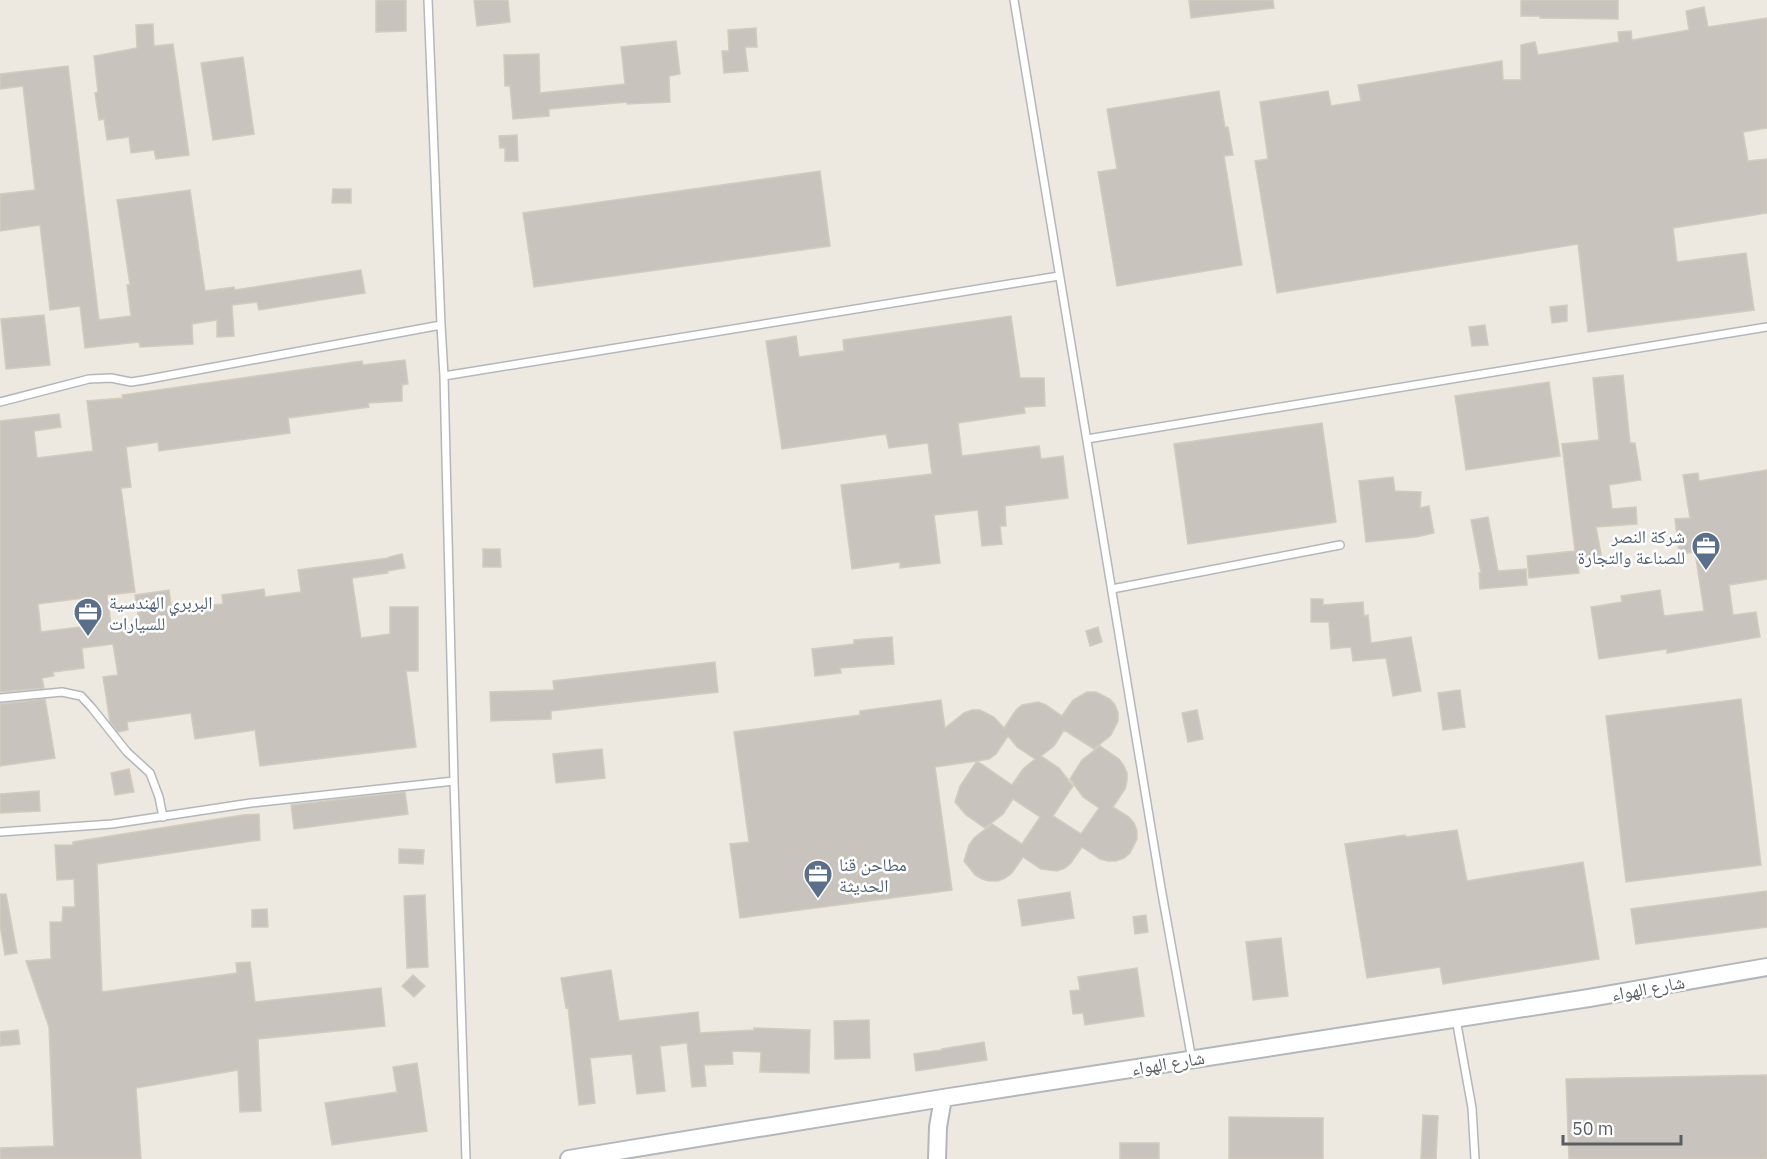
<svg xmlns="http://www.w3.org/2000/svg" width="1767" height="1159" font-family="'IBM Plex Sans','Noto Naskh Arabic',sans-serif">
<rect width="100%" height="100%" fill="#ede9e0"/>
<path fill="#c8c4bd" stroke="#d2cbbe" stroke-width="1.5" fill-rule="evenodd" d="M376,0H406V31L376,32Z
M474,0H508L510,22L477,26Z
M1189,0H1273L1274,8L1191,18Z
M1521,0H1618V19L1540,18V16H1521Z
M1704,7L1708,27L1767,18V128L1743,132L1748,161L1767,159V213L1673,228L1677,262L1746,253L1754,310L1588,332L1578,244L1277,293L1255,161L1268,159L1260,102L1328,91L1331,106L1361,101L1358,85L1502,61L1503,80H1521V45L1535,42L1538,55L1619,42L1618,32L1631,31L1632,40L1689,30L1686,11Z
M153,24L154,46L173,44L189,155L156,159L154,150L131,153L129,137L107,140L104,119L99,120L95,93L98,92L94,56L137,48L136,25Z
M756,28L757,47H745L748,71L724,73L722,51H729L728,30Z
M676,41L680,74L669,76L670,102L627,104V102L549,109V116L513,119L510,86H505L504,55L539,54L540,93L625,84L621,47Z
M243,57L254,134L213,140L201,63Z
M68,66L99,320L131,316L127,285H130L117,200L190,190L205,291L234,287L235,290L361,270L365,293L259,310L257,302L232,305L234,336L217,337V320L192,324L193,344L140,347L139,342L85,348L80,306L50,310L40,225L0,231V194L35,190L23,86L0,89V74Z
M1219,91L1225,127H1228L1233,155L1224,156L1242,265L1117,286L1098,172L1117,169L1107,109Z
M517,135L518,161H505V148H500L499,136Z
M820,171L830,246L534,287L523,213Z
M333,189H351V203H332Z
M1567,305V321L1552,323L1550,307Z
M44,315L50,365L6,369L1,319Z
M1011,316L1020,378H1044L1045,406L1024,407L1025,413L958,423L962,456L1039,446L1041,459L1063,456L1068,498L1005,506L1006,526H1000L1002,544L982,546L978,510L934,515L940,563L900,568V562L852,569L841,485L932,474L928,443L889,448L886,434L782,449L766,341L796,336L799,357L844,351L843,340Z
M1485,325L1488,345L1472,346L1469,327Z
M405,360L408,384L402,385V401L368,403L369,407L288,418L290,433L159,451L158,442L126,447L131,487L121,488L135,592L107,595L112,631L140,627L135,595L169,590L172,612L213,607V605L223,604L222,595L264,589L265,597L301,592L298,570L389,558V557L402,554L405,568L387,571L388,573L352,578L361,638L390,634V607H418V671H406L416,747L260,766L255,730L195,739L191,713L127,722L128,730L118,732L110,722L103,677L118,675L113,644L82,648L84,668L53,672L54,676L42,678L44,688L0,692V421L59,414L61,427L34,431L37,458L93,451L87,401L123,398L122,395L362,361L363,365ZM91,597L95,625L41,632L38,604Z
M1623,375L1630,443H1635L1641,480L1609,485L1612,509L1636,507L1637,524L1596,527L1602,559L1578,564L1579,573L1529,578L1527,556L1575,551L1562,444L1599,440L1593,378Z
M1549,382L1560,456L1466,470L1455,396Z
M1322,423L1336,522L1188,544L1174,444Z
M1767,470V579L1729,585L1733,615L1756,612L1760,637L1667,653V649L1599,659L1591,607L1622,602L1621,596L1660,590L1664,616L1704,611L1695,552L1679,554L1675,519L1690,518L1683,475L1698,473L1699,481Z
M1393,477L1395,491L1421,492L1420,508L1429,506L1434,533L1416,537L1366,542L1359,481Z
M1488,517L1498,571L1526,569L1527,585L1480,589L1479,573H1481L1471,520Z
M483,549H500L501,567H483Z
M1311,599H1323V605L1363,602L1364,616L1368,615L1371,643L1411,637L1421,691L1393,696L1386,658L1353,661L1351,647L1331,649L1329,622H1311Z
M1098,627L1102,642L1090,646L1086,631Z
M892,637L894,664L840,668L841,673L815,676L812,649L854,644V640Z
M715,662L718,692L551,711V719L491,721L490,692L554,690L553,681Z
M1460,690L1465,727L1443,730L1438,693Z
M1087,692H1096L1110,699L1115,705L1118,713V721L1111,735L1094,749L1064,730L1054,746L1041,756L1059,768L1073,786L1053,816L1081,834L1099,808L1083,797L1070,779L1082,760L1100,746L1119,759L1124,766L1127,773V781L1125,789L1113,807L1129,817L1134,823L1137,831V839L1130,853L1124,858L1116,861H1108L1100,859L1082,847L1071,863L1065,868L1057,871L1041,869L1023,857L1012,873L1005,878L998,881H989L982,879L975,875L964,861L969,845L974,838L992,824L1022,844L1040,817L1013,799L1003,814L985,828L966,815L955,802L960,786L977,761L935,767L952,890L740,918L730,844L749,842L734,732L860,715V711L941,700L945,728L964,713L972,710H980L994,717L1004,728L1016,710L1022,705L1038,702L1046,705L1062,716L1073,700ZM1008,736L1017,747L1035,759L1023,769L1012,785L977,761L989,759L996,754Z
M45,699L55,758L0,766V704Z
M1741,699L1761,865L1626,882L1606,716Z
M1197,710L1203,739L1188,742L1182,713Z
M602,749L605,778L556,783L553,754Z
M129,769L134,792L115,795L111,773Z
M39,791L40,811L0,813V794Z
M405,792L408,814L294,829L291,805Z
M259,814L260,840L97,864L102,992L237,973L236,963L250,962L255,1002L381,988L385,1026L258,1039L261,1111L240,1112L238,1070L136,1088L141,1159H0V1148L54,1146L49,1027L26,961L51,959L50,922H62L63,907H75L74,879L57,880L55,845H73V842L243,815Z
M1457,830L1467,881L1583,862L1599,959L1443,984L1440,967L1367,978L1345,844L1405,835L1406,837Z
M399,849L424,850L423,864L399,863Z
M1767,891V927L1636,944L1631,909Z
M1070,892L1074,918L1022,926L1018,900Z
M0,894H6L17,953L5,955L0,925Z
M425,895L428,967L407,968L404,896Z
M267,909L268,927H252V910Z
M1146,915L1148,932L1135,934L1133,917Z
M1281,938L1288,996L1253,1000L1246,942Z
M1137,968L1144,1016L1085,1025L1083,1013L1073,1014L1070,991L1080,990L1078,977Z
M611,970L619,1021L698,1012L700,1033L754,1030V1028L810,1030L809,1073L760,1072L761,1052L732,1051L733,1064L704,1065L706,1086L692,1087L687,1043L660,1046L665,1091L637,1094L632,1054L590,1058L595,1103L579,1105L568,1007L566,1008L561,978Z
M413,975L425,986L414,997L402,986Z
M869,1020L870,1058L835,1059L834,1021Z
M18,1030L20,1044L0,1046V1032Z
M984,1042L987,1060L916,1071L914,1054L942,1050V1049Z
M417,1063L427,1131L332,1145L325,1103L397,1092L393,1067Z
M1767,1075V1159H1569L1566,1079Z
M1423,1115L1438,1116L1436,1159H1421Z
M1229,1117L1323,1118V1159H1229Z
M1120,1143H1159V1159H1120Z"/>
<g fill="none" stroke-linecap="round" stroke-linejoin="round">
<g stroke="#b3b7bc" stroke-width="10">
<path id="service" d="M428,0L441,325L444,376L454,781L466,1159
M1014,0L1161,888L1192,1060
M444,376L1059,276
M0,402L89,379L111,378L131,382L144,380L441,325
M1087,439L1767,327
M1112,589L1340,545
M0,698L62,692L81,696L92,708L127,752L150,773L159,797L163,817
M0,832L112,824L251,803L454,781
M1456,1019L1472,1108L1475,1159"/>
</g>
<g stroke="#b3b7bc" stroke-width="20">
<path id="tertiary" d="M569,1159L943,1098L1589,998L1767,967
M937,1159L938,1127L943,1098"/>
</g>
<use href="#service" stroke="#fff" stroke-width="7"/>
<use href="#tertiary" stroke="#fff" stroke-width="16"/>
</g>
<defs>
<g id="office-pin" transform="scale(1.5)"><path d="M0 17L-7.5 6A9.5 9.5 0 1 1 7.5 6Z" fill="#5c6f8a" stroke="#fff"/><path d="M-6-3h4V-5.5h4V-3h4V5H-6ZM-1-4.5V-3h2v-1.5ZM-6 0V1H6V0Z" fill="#fff"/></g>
</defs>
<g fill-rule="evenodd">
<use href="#office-pin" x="1706" y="546"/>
<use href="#office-pin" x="88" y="612"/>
<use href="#office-pin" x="818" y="874"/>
</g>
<g text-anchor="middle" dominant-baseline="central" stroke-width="5" stroke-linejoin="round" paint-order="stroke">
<g font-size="18" fill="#4e5e75" stroke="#fff" text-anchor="start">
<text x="1685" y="536" text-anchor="end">شركة النصر<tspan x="1685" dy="21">للصناعة والتجارة</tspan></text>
<text x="109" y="602">البربري الهندسية<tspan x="109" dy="21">للسيارات</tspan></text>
<text x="839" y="864">مطاحن قنا<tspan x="839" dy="21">الحديثة</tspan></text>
</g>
<g font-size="18" fill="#595e62" stroke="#fff">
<text transform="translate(1648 988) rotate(-10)">شارع الهواء</text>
<text transform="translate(1168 1063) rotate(-9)">شارع الهواء</text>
</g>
</g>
<path d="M1563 1135v9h118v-9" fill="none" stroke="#595e62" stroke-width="3"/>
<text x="1572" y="1135" font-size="18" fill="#595e62" stroke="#ffffff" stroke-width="4.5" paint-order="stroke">50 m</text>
</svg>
